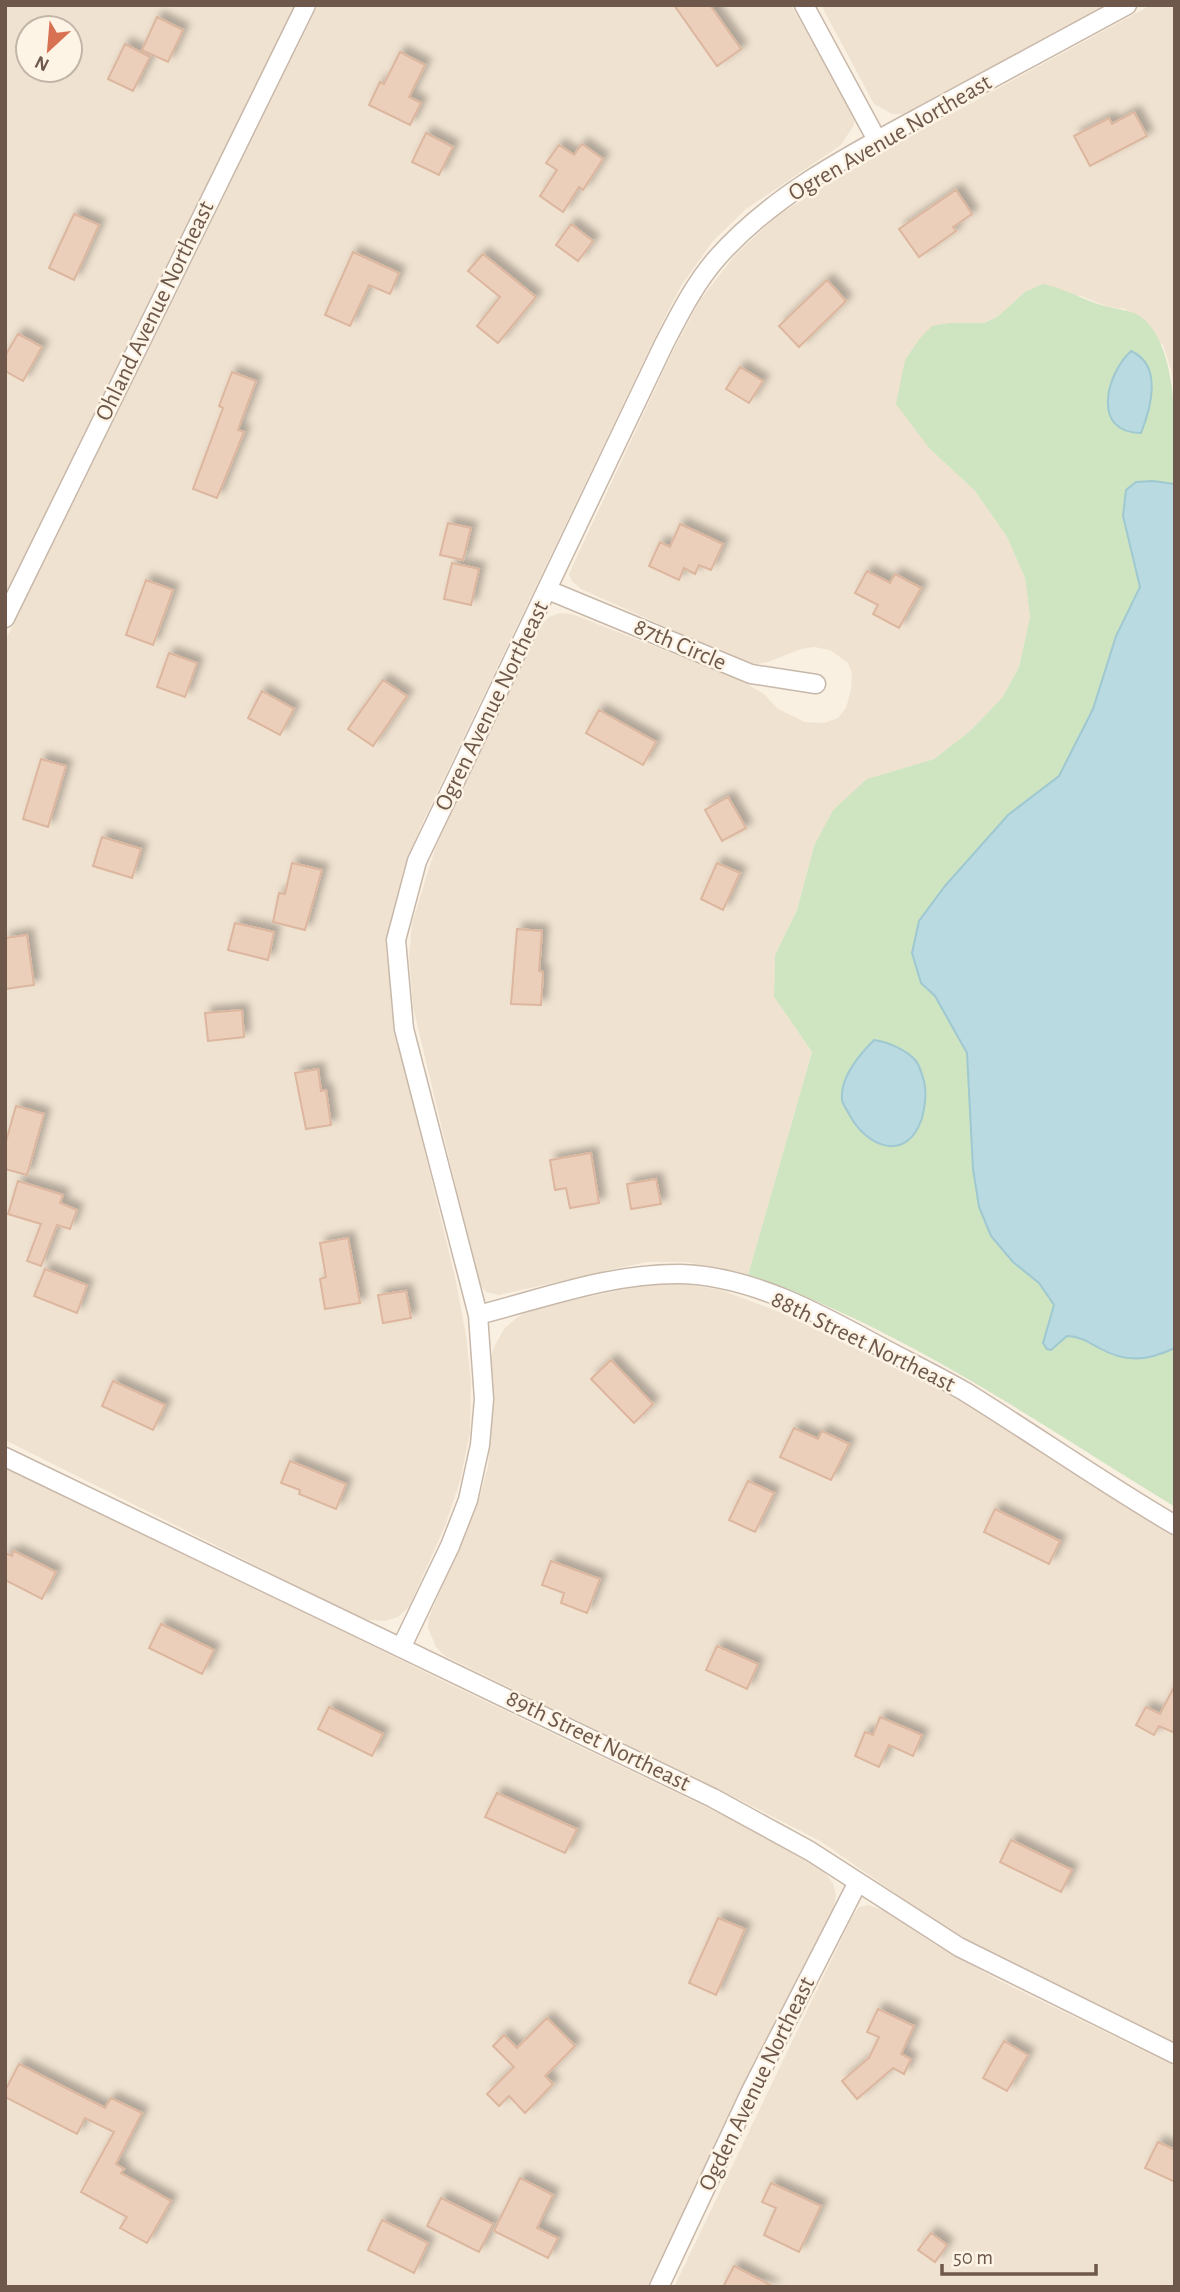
<svg xmlns="http://www.w3.org/2000/svg" width="1180" height="2292" font-family="'Alegreya Sans',sans-serif">
<defs>
<filter id="shadow"><feDropShadow dx="6" dy="-6" stdDeviation="3.5" flood-color="#0004"/></filter>
</defs>
<rect width="100%" height="100%" fill="#f9f0e1"/>
<path fill="#f0e2d0" fill-rule="evenodd" d="M5,5H295L5,595ZM28,28H70V70H28Z
M318,5H791L854,114V125L841,145L746,209L713,241L681,286L665,317L422,824L403,871L386,951L401,1054L455,1277L466,1335L471,1382L470,1432L460,1481L445,1526L409,1607L398,1617L384,1621L368,1620L351,1613L5,1440V641Z
M821,5H1109L905,114H892L874,104Z
M1151,5H1175V395L1171,370L1163,345L1125,309L1108,307L1081,296L1025,292L997,317L984,323H949L929,448L975,491L1007,537L1025,578L1030,617L1019,667L1002,698L970,731L934,759L867,779L814,846L797,910L775,955L774,997L812,1052L748,1275L687,1262H646L499,1295L486,1292L479,1284L413,1007L409,956L412,923L435,849L476,757L543,623L549,617L560,613L572,614L740,680L764,694L778,709L805,722L824,723L838,718L846,708L851,690L852,673L848,663L830,650L814,647L801,649L768,662L756,664L735,658L581,589L572,581L569,575L572,567L672,353L700,300L736,254L778,215L828,184L918,132Z
M676,1283L721,1290L782,1313L958,1399L1175,1536V2044L971,1942L918,1909L820,1841L742,1801L445,1656L436,1647L428,1628L429,1617L478,1503L488,1466L493,1411L490,1361L494,1347L504,1329L515,1319L532,1308L647,1285Z
M5,1464L443,1681L754,1830L824,1872L833,1883L836,1895L834,1906L647,2287H5Z
M868,1905L885,1911L934,1944L998,1980L1175,2066V2287H674L851,1919L859,1907Z"/>
<path fill="#cfe5c2" d="M1043,284C1063,288 1080,298 1098,304C1114,310 1130,308 1144,319C1180,353 1175,436 1175,484L1153,481L1123,516L1140,587L1116,636L1093,709L1059,776L1008,815L945,886L919,921L921,983L935,996L967,1053L973,1169L979,1207L1028,1273L1039,1283L1054,1305L1043,1343L1051,1350L1067,1336H1077L1105,1352L1158,1356L1175,1348V1507C1040,1424 899,1326 748,1275L812,1052L774,997L775,955L797,910L814,846L833,810L867,779L934,759L970,731L1002,698L1019,667L1030,617L1025,578L1007,537L975,491L929,448L896,404L905,360L920,338L932,326L949,323H984L997,317L1025,292Z"/>
<path fill="#b8dae0" stroke="#9fc8d1" stroke-width="2" d="M1131,351C1163,365 1151,408 1141,433C1091,433 1106,374 1131,351Z
M1153,481L1175,484V1348C1147,1361 1126,1363 1099,1348C1088,1342 1079,1336 1067,1336L1051,1350L1047,1349L1043,1343L1054,1305L1039,1283L1013,1262L991,1236L979,1207L973,1169L967,1053L935,996L921,983L912,953L919,921L945,886L1008,815L1059,776L1093,709L1116,636L1140,587L1123,516L1126,490L1136,482Z
M874,1040C888,1042 907,1050 916,1061C920,1066 922,1075 924,1081C927,1093 925,1106 922,1118C907,1164 866,1147 849,1114C847,1110 842,1104 842,1099C840,1077 860,1054 874,1040Z"/>
<path fill="#eccfbb" stroke="#dcb69e" stroke-width="2" filter="url(#shadow)" d="M674,5H710L741,49L717,66Z
M157,17L183,30L168,62L142,50Z
M125,44L150,57L133,91L108,79Z
M400,52L425,65L409,97L421,103L410,125L369,105L380,82L384,84Z
M1134,112L1147,136L1090,166L1074,136L1109,118L1112,124Z
M426,133L453,147L439,175L412,162Z
M582,144L603,159L583,190L579,187L563,212L540,196L557,170L546,163L559,145L574,155Z
M956,190L972,214L953,227L956,231L919,257L899,229Z
M74,214L99,225L74,280L49,268Z
M571,224L593,241L578,261L556,245Z
M353,252L399,273L390,294L369,285L350,326L325,315Z
M483,254L536,297L498,343L477,326L500,297L468,271Z
M827,280L846,301L799,347L779,326Z
M18,334L42,347L23,381L5,371V356Z
M740,367L763,381L749,403L726,389Z
M232,372L256,381L238,430L244,432L217,498L193,489L223,408L219,406Z
M448,523L471,528L463,560L440,555Z
M680,524L723,544L711,570L699,565L695,574L684,568L679,580L649,566L660,542L670,547Z
M452,563L479,569L471,605L444,599Z
M867,571L890,583L895,574L921,588L899,628L873,614L878,605L855,593Z
M146,580L173,590L153,645L126,635Z
M169,653L197,663L185,697L157,687Z
M383,680L407,696L373,746L348,729Z
M262,691L294,709L280,735L248,718Z
M599,710L656,742L643,765L586,733Z
M41,759L66,766L48,827L23,819Z
M728,797L746,828L722,841L705,810Z
M102,837L141,849L132,878L93,866Z
M292,863L322,870L305,930L273,922L279,893L285,894Z
M717,863L740,873L723,910L701,899Z
M235,923L274,932L268,960L228,950Z
M517,929L542,931L539,971L543,972L541,1005L511,1004Z
M27,935L34,985L5,989V938Z
M242,1010L244,1037L208,1041L205,1013Z
M318,1069L321,1091L326,1090L331,1125L306,1129L295,1073Z
M16,1106L44,1114L27,1175L5,1169V1145Z
M591,1153L599,1203L570,1208L566,1188L555,1190L550,1160Z
M656,1179L661,1204L631,1209L627,1184Z
M18,1181L63,1195L60,1203L77,1210L70,1229L57,1225L41,1266L27,1261L41,1224L8,1214Z
M348,1238L360,1303L325,1309L320,1279L326,1277L320,1243Z
M45,1269L87,1285L77,1313L34,1296Z
M406,1291L411,1318L383,1323L378,1295Z
M611,1360L653,1404L634,1423L591,1379Z
M113,1381L165,1405L153,1430L102,1406Z
M794,1428L818,1439L822,1431L849,1444L831,1480L780,1457Z
M290,1461L346,1484L336,1509L299,1494L300,1490L281,1483Z
M748,1481L774,1493L755,1532L729,1520Z
M995,1509L1060,1541L1049,1564L984,1532Z
M14,1551L56,1572L42,1599L5,1580V1553L12,1556Z
M551,1561L600,1579L587,1613L561,1603L564,1593L542,1585Z
M161,1624L214,1650L202,1674L149,1648Z
M717,1646L758,1664L747,1689L706,1670Z
M1175,1685V1733L1159,1726L1154,1735L1136,1725L1146,1707L1160,1714Z
M329,1707L383,1734L372,1756L318,1729Z
M880,1717L922,1735L913,1756L889,1745L879,1767L855,1756L865,1732L873,1735Z
M497,1793L577,1829L565,1853L485,1817Z
M1011,1840L1072,1870L1061,1892L1000,1862Z
M718,1918L745,1929L716,1995L689,1983Z
M878,2009L914,2026L901,2054L911,2059L904,2074L893,2068L857,2099L842,2081L869,2058L879,2037L867,2032Z
M547,2018L575,2046L545,2076L553,2084L525,2113L509,2096L499,2106L487,2094L514,2067L493,2046L504,2035L517,2048Z
M1004,2041L1028,2055L1007,2091L983,2078Z
M19,2064L105,2108L111,2098L142,2113L116,2164L124,2169L121,2173L171,2201L147,2243L120,2228L127,2217L81,2192L114,2132L85,2118L77,2134L5,2097V2091Z
M1158,2142L1175,2150V2182L1145,2168Z
M520,2178L553,2195L537,2228L558,2238L548,2258L494,2231Z
M771,2183L821,2206L799,2252L764,2235L776,2208L762,2202Z
M441,2198L493,2224L479,2252L427,2226Z
M382,2220L428,2243L414,2273L368,2250Z
M931,2233L947,2245L935,2262L918,2250Z
M734,2266L774,2287H723Z"/>
<g fill="none" stroke-linecap="round" stroke-linejoin="round">
<g stroke="#c8b8aa" stroke-width="21">
<path id="minor" d="M804,5L877,140
M548,590L751,674L816,684
M5,618L306,5
M478,1315C545,1298 611,1273 681,1274C751,1276 819,1313 879,1346C907,1361 936,1375 964,1391C1035,1435 1103,1483 1175,1525
M5,1457L713,1798L810,1851L959,1947L1175,2054
M402,1646L450,1546L468,1500L480,1445L484,1399L478,1315L404,1029L396,940L417,861L664,344C679,315 695,283 717,258C775,192 859,150 935,109C999,74 1063,40 1127,5
M659,2287L751,2091L858,1882"/>
</g>
<use href="#minor" stroke="#fff" stroke-width="18"/>
</g>
<g text-anchor="middle" dominant-baseline="central" stroke-width="5" stroke-linejoin="round" paint-order="stroke">
<g font-size="24" fill="#6d584b" stroke="#fdf4e6">
<text transform="translate(890 138) rotate(-30)">Ogren Avenue Northeast</text>
<text transform="translate(155 311) rotate(-64)">Ohland Avenue Northeast</text>
<text transform="translate(680 645) rotate(23)">87th Circle</text>
<text transform="translate(492 706) rotate(-64)">Ogren Avenue Northeast</text>
<text transform="translate(863 1342) rotate(26)">88th Street Northeast</text>
<text transform="translate(598 1741) rotate(26)">89th Street Northeast</text>
<text transform="translate(757 2084) rotate(-64)">Ogden Avenue Northeast</text>
</g>
</g>
<rect width="1180" height="2292" fill="none" stroke="#6d584b" stroke-width="14"/>
<g transform="translate(49 49) rotate(206)"><circle r="33" fill="#fdf4e6" stroke="#c3b6a8" stroke-width="2"/>
<path d="M0-5L12 26L0 18L-12 26Z" fill="#d87151"/>
<text y="-10" font-size="19" font-weight="bold" text-anchor="middle" fill="#6d584b">N</text>
</g>
<path d="M942 2264v10h154v-10" fill="none" stroke="#6d584b" stroke-width="3.5"/>
<text x="953" y="2264" font-size="21" fill="#6d584b" stroke="#fdf4e6" stroke-width="5" paint-order="stroke">50 m</text>
</svg>
